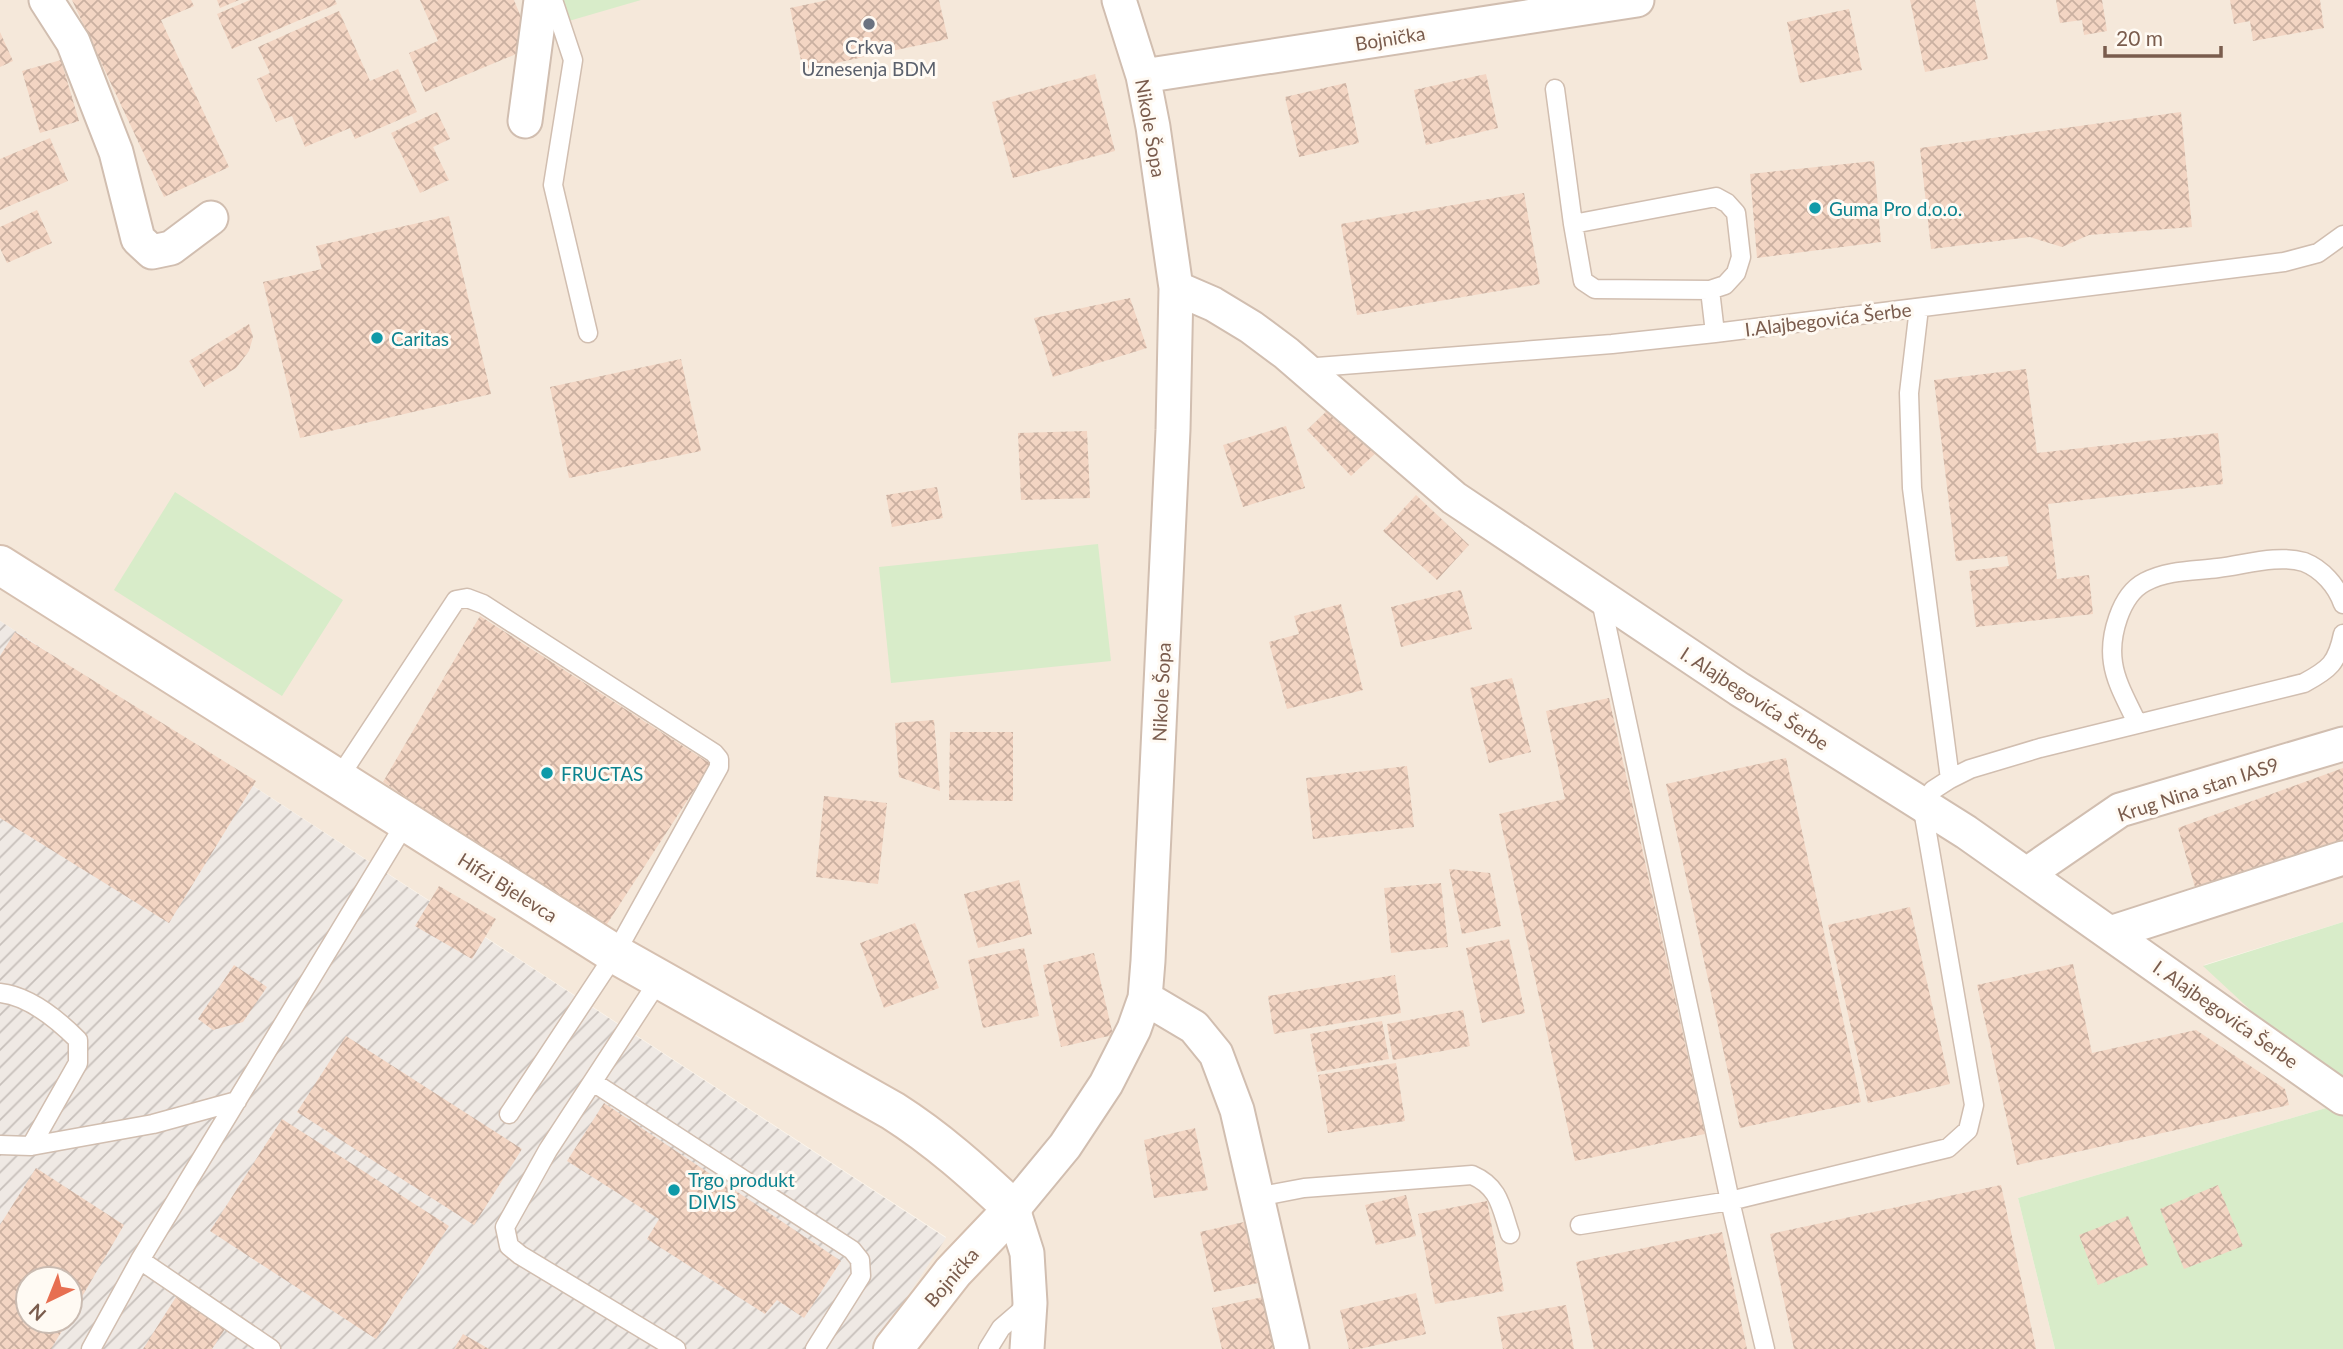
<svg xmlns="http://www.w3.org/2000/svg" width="2343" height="1349" font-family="Lato,sans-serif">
<defs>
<pattern id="industrial-furrows" width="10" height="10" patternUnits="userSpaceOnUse" patternTransform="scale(1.75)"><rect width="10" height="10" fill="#efe9e4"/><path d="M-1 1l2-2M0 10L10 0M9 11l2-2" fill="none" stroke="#c7c0bb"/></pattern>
<pattern id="building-cross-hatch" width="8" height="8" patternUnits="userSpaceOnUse" patternTransform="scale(1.75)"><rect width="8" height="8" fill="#f3d5c3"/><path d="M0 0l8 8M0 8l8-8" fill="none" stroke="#cab0a1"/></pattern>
</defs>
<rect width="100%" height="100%" fill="#fdf6ec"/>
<path fill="#f5e8da" d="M0,0H2343V922L2204,965L2343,1096V1103L2018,1198L2055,1349H873L946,1237L0,621Z"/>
<path fill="url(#industrial-furrows)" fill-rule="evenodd" d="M0,621L946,1238L873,1349H0ZM28,1279H70V1321H28Z"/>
<path fill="#d8ecc9" d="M555,0H641L562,23Z
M175,492L343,600L282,696L114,590Z
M1098,544L1111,661L891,683L879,567Z
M2343,922V1096L2203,966Z
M2343,1103V1349H2055L2018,1198Z"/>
<path fill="url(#building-cross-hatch)" d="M72,0H191L194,6L161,20L229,167L164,197Z
M217,0H239L220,8Z
M250,0H335L337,4L232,49L217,14Z
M420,0H514L533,47L425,92L409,53L438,41Z
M828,0H939L948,39L803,70L790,8Z
M1910,0H1975L1988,59L1925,72Z
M2056,0H2102L2107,31L2084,35L2082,20L2060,23Z
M2230,0H2320L2324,28L2253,41L2250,21L2234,24Z
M1849,9L1862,70L1800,83L1787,22Z
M339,11L370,81L398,69L417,112L355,139L350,128L305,147L292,116L276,122L257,79L270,73L258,47Z
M0,32L13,61L0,67Z
M61,60L79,121L40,133L22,71Z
M1095,74L1115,151L1013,178L992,102Z
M1486,74L1498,128L1426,145L1414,90Z
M1346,83L1359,143L1299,157L1285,97Z
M437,112L450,139L433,147L449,180L420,193L391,133Z
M2181,112L2192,227L2089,235L2062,247L2030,237L1931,249L1920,148Z
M50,138L68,181L0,210V159Z
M1874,161L1881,242L1757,258L1750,174Z
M1524,193L1540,284L1357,315L1341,224Z
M37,210L52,243L7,263L0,248V227Z
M449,216L491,394L300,438L263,282L322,269L316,246Z
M1130,298L1147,348L1053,377L1034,318Z
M249,324L253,337L249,351L236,368L204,387L189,361Z
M681,359L701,451L569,478L550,387Z
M2026,369L2037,453L2218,433L2223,484L2048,504L2057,579L2089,575L2093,614L1976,627L1969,571L2009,566L2007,556L1956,561L1934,380Z
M1332,406L1377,452L1351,476L1307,430Z
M1286,426L1305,488L1243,507L1223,445Z
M1087,431L1090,498L1021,500L1018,433Z
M937,487L943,518L892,527L886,495Z
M1416,495L1469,545L1437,580L1383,531Z
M1461,590L1472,629L1401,647L1391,607Z
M1341,604L1363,690L1287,709L1269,642L1299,634L1294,616Z
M480,616L711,764L605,927L383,782Z
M15,632L256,781L169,923L0,818V656Z
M1512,678L1531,752L1489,763L1470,688Z
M1609,698L1705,1134L1575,1161L1499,814L1565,799L1546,711Z
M934,720L940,791L899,777L895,723Z
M950,732H1013V801L949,800Z
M1786,758L1861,1102L1740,1128L1666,784Z
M1407,766L1414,827L1313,839L1306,778Z
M2343,768V839L2195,887L2178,828Z
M824,796L887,803L878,884L816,877Z
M1449,869L1490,873L1501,926L1462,934Z
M1019,880L1032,934L978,948L964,894Z
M1441,883L1448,947L1391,953L1384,888Z
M439,886L496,919L472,959L415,926Z
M1910,907L1950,1084L1868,1103L1828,925Z
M915,923L939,988L884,1008L860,943Z
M1509,939L1525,1013L1482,1023L1466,948Z
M1024,948L1039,1016L983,1028L968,960Z
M1094,953L1113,1035L1061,1047L1043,965Z
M2073,964L2092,1053L2196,1030L2285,1089L2289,1105L2017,1165L1977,985Z
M234,965L267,987L243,1022L213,1030L198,1019Z
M1395,975L1401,1013L1274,1034L1268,996Z
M1463,1010L1470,1046L1393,1060L1387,1024Z
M1382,1021L1389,1059L1317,1072L1310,1034Z
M346,1036L522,1149L474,1225L297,1112Z
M1396,1063L1405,1121L1328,1133L1318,1075Z
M604,1103L841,1261L804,1318L777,1300L765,1314L647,1239L659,1219L567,1161Z
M282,1119L449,1226L376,1339L210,1231Z
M1195,1128L1208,1190L1154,1198L1144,1140Z
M36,1168L124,1225L70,1317V1279H28V1321H68L51,1349H0V1225Z
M2001,1185L2036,1349H1794L1770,1234Z
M2218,1185L2243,1246L2184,1269L2160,1209Z
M1406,1195L1416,1236L1376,1245L1365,1205Z
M1487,1201L1504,1291L1435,1304L1418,1214Z
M2128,1216L2148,1265L2098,1285L2079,1235Z
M1244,1222L1258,1283L1214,1292L1200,1232Z
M1722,1232L1747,1349H1594L1576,1262Z
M1416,1293L1426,1334L1359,1349H1349L1340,1310Z
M1268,1296L1280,1349H1222L1212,1308Z
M176,1297L225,1329L212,1349H143Z
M1566,1305L1574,1349H1503L1497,1317Z
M463,1334L489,1349H454Z"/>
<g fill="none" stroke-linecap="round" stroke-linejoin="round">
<g stroke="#d1beb0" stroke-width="21">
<path id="service" d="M553,0L573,60L553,185L588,333
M1555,89L1573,224L1583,281L1595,289L1710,290L1715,333
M1573,224L1716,197L1727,203L1736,213L1741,257L1736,273L1725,285L1710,290
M1919,308L1909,393L1912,488L1950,779
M1304,368L1612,344L1715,333L2284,262L2318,253L2343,235
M1600,596L1730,1201L1765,1349
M2137,723C2129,705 2116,684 2113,663C2109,637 2120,595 2145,582C2168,570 2194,571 2218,568C2245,565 2277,554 2304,562C2322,569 2337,586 2343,604
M338,779L456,600L467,598L483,604L714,753L719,759V767L615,954L509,1114
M659,980L548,1150L505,1227L509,1246L520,1255L676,1349
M0,993C29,996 57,1019 78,1040V1063L31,1146
M593,1082L852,1250L860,1260L861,1276L815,1349
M0,1145L31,1146L153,1124L237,1101
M1257,1197L1304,1188L1472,1175C1500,1187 1501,1208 1510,1234
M1580,1225L1730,1201L1948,1148L1968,1130L1974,1105L1922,804L1933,790L1950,779L1970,769L2040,748L2304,683C2330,669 2337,663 2343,634
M140,1260L271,1349
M91,1349L140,1260L406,822
M988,1349L1001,1328L1030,1303"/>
</g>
<g stroke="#d1beb0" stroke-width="37">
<path id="minor" d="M46,0L73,42L116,152L138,239L152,252L171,248L211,218
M1143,76L1637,0
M525,121L541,0
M1176,288L1213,304L1251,327L1286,353L1454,498L1739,689L1966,832L2343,1098
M2027,874L2120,810L2343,744
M2110,933L2343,858
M1145,998L1194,1027L1216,1054L1237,1110L1292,1349
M1027,1349L1030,1303L1027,1253L1013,1209L1065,1146L1106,1084L1134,1029L1145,998L1148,961L1173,430L1176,288L1153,127L1143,76L1119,0"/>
</g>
<g stroke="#d6c0b0" stroke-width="42">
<path id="secondary" d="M0,565L615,954L893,1111C937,1139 975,1173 1013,1209L953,1272L893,1349"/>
</g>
<use href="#service" stroke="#fff" stroke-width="18"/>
<use href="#minor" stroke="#fff" stroke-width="33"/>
<use href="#secondary" stroke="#fff" stroke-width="38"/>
</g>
<circle fill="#6b7280" stroke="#fffaf3" stroke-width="2.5" cx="869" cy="24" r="7"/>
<g fill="#0f9aa8" stroke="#fffaf3" stroke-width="2.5">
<circle cx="1815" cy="208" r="7"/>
<circle cx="377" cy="338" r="7"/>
<circle cx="547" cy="773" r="7"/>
<circle cx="674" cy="1190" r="7"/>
</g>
<g text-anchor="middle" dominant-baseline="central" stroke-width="6" stroke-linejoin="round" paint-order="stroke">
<g font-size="19" fill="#7a5c4d" stroke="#fffaf3">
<text transform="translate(1390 38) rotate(-9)">Bojnička</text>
<text transform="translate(1151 128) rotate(80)">Nikole Šopa</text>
<text transform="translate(1828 319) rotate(-7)">I.Alajbegovića Šerbe</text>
<text transform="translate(1161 692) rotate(-87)">Nikole Šopa</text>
<text transform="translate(1755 698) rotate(33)">I. Alajbegovića Šerbe</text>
<text transform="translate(2198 789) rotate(-18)">Krug Nina stan IAS9</text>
<text transform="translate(508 887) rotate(32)">Hifzi Bjelevca</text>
<text transform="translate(2226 1014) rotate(35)">I. Alajbegovića Šerbe</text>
<text transform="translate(951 1277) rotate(-49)">Bojnička</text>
</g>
<g font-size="19" fill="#5b616d" stroke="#fffaf3">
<text x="869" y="46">Crkva<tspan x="869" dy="22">Uznesenja BDM</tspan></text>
</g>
<g font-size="19" fill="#0d838f" stroke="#fffaf3" text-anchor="start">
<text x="1829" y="208">Guma Pro d.o.o.</text>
<text x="391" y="338">Caritas</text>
<text x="561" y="773">FRUCTAS</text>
<text x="688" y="1179">Trgo produkt<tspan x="688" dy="22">DIVIS</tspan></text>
</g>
</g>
<g transform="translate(49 1300) rotate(223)"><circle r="33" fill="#fffaf3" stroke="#cabbb1" stroke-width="2"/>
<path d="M0-5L12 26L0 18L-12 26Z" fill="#e76f51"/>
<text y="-10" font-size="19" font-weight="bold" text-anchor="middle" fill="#7a5c4d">N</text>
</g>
<path d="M2105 46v10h116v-10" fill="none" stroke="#7a5c4d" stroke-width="3.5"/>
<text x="2116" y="46" font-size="21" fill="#7a5c4d" stroke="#fffaf3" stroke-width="5" paint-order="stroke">20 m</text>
</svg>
